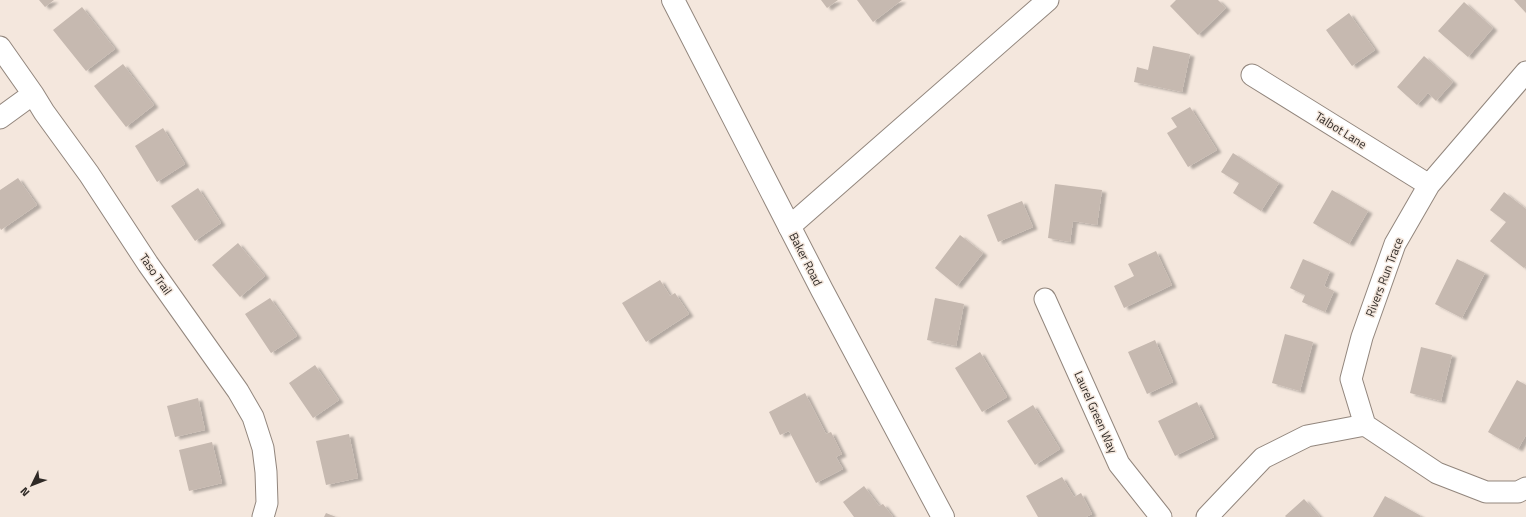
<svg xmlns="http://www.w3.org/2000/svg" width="1526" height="517" font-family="'Titillium Web',sans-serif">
<defs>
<filter id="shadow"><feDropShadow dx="4.5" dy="2.5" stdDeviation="1" flood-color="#0004"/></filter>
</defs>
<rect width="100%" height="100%" fill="#f4e7dd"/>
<path fill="#c6b9b0" filter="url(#shadow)" d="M39,0H54L45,7Z
M821,0H838L827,8Z
M857,0H902L873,22Z
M1176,0H1218L1226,8L1198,35L1170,6Z
M1514,0H1526V13Z
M1464,2L1493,28L1468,57L1438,31Z
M82,7L115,49L86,71L53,30Z
M1349,13L1375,50L1352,66L1326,30Z
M1153,46L1190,54L1182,92L1134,82L1137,67L1148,70Z
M1424,56L1453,82L1436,101L1428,93L1417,105L1397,87Z
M123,64L154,105L126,127L94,86Z
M1190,107L1217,150L1188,167L1167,133L1177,127L1171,118Z
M163,128L185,164L157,182L135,146Z
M1233,153L1279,183L1261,211L1233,193L1239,183L1221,172Z
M18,178L37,205L1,230L0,228V190Z
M1055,184L1102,190L1097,225L1073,221L1070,242L1048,238Z
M198,188L221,223L195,241L171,206Z
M1332,190L1368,211L1349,244L1313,223Z
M1504,192L1526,209V266L1524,268L1490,241L1506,222L1490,210Z
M1022,201L1033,227L998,242L987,215Z
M960,235L983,253L957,286L935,268Z
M238,243L265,276L240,297L212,265Z
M1156,251L1172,285L1124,308L1114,286L1134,276L1128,264Z
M1303,259L1330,271L1324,286L1334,291L1325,312L1302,302L1305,295L1290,288Z
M1457,259L1485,273L1462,318L1435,304Z
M660,280L670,296L675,293L689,314L646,342L622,303Z
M270,298L297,336L271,353L245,314Z
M935,298L964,304L956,346L927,340Z
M1285,334L1313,342L1300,391L1272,383Z
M1155,340L1173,382L1147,394L1128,352Z
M1421,347L1452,355L1441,401L1410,393Z
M980,352L1007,397L982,412L955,368Z
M315,365L339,400L313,418L289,383Z
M1517,380L1526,385V435L1518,449L1488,432Z
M805,393L826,434L831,432L842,454L836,457L843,469L816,483L789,431L780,435L769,412Z
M198,398L205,430L175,437L167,406Z
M1197,402L1214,437L1175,456L1158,421Z
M1033,405L1060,449L1035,465L1007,421Z
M349,434L358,478L326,485L316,441Z
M212,442L222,483L189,491L179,450Z
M1062,477L1074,497L1081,493L1092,514L1086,517H1038L1026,496Z
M864,486L879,506L883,504L893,517H854L843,502Z
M1385,496L1421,516L1420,517H1373Z
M1304,499L1320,517H1286L1285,516Z
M326,513L336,517H324Z"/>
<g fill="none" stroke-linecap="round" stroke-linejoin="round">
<g stroke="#92867d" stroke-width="23">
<path id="street" d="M0,47L33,94L44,112L89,174L148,264L238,391L253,417L263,448L266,472L267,503L263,517
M1526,72L1429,185L1395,244L1362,337L1351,379L1365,425L1437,473L1486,492H1518L1526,488
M1252,75L1429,185
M0,118L33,94
M789,227L1048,0
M1045,299L1119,464L1161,517
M1207,517L1263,458L1307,436L1365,425"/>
</g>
<g stroke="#92867d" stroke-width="24">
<path id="secondary" d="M673,0L822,290L943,517"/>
</g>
<use href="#street" stroke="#fff" stroke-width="21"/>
<use href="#secondary" stroke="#fff" stroke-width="22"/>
</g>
<g text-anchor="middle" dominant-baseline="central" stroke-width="3" stroke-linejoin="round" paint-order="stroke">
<g font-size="12" fill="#2f2a26" stroke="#f4e7dd">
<text transform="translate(1341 130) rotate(32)">Talbot Lane</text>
<text transform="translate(806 259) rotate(63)">Baker Road</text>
<text transform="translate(156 274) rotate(55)">Taso Trail</text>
<text transform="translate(1384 277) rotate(-69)">Rivers Run Trace</text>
<text transform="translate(1096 412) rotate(66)">Laurel Green Way</text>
</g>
</g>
<g transform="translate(32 485) rotate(227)" stroke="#f4e7dd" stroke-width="3" paint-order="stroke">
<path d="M0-3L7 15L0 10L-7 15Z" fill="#2f2a26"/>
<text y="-6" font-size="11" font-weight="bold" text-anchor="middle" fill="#2f2a26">N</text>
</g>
</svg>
